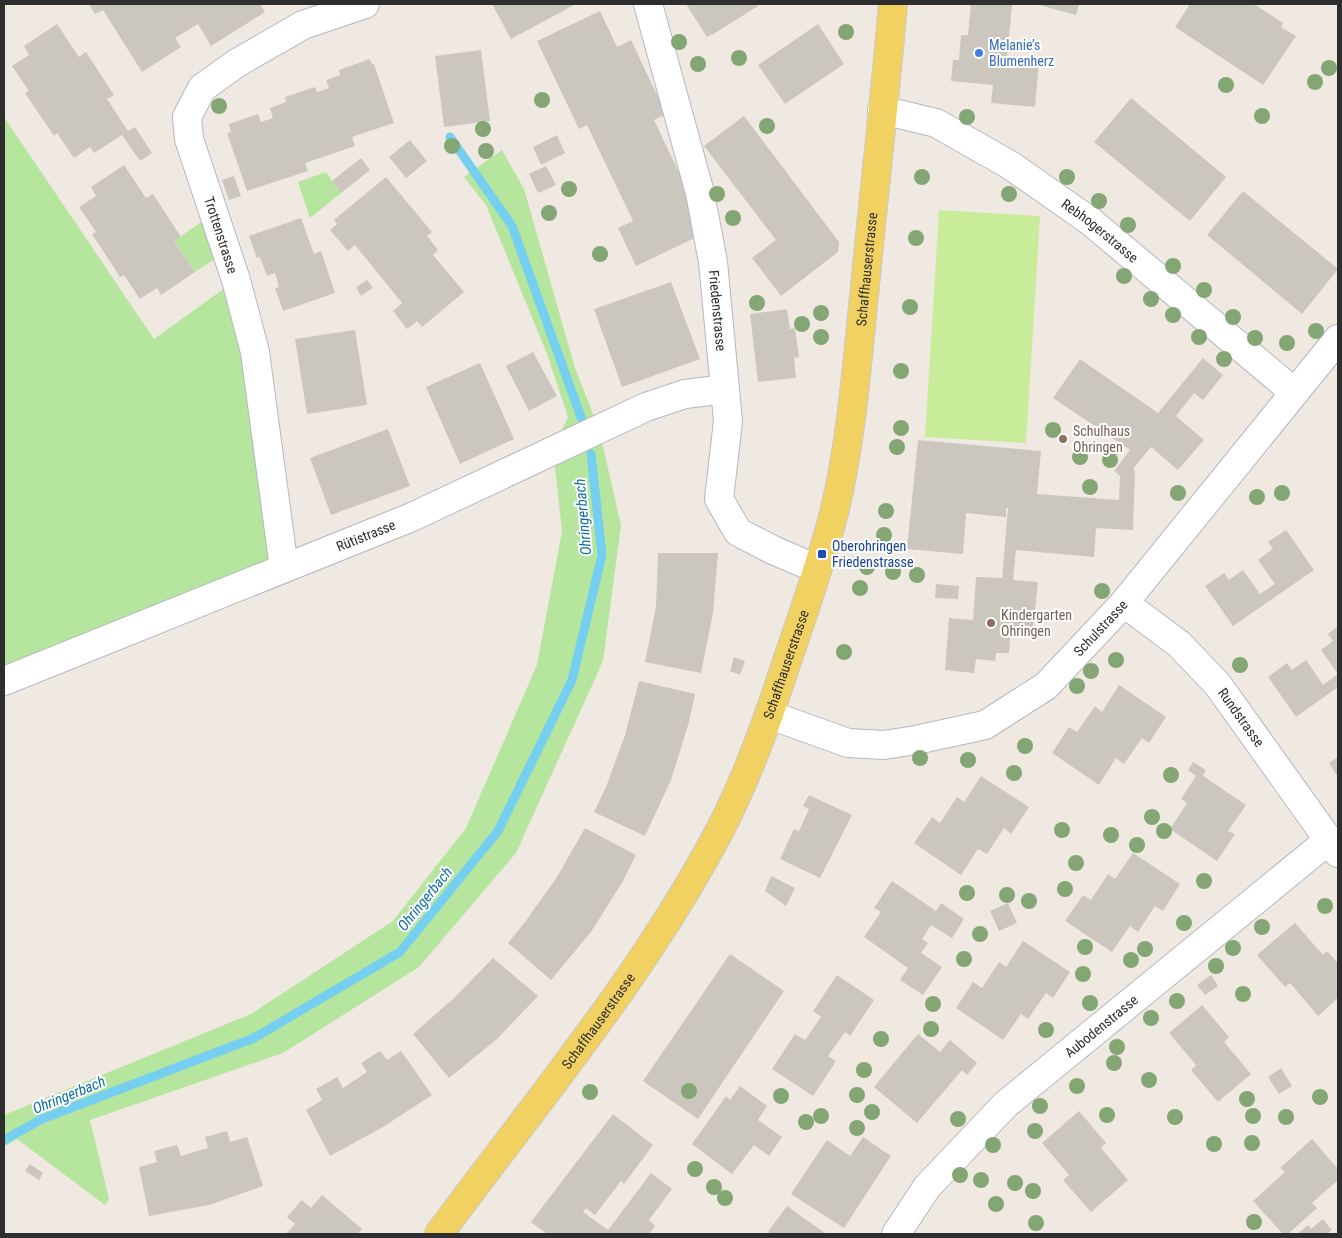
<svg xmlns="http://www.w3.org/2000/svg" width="1342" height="1238" font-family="'Roboto Condensed',sans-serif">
<rect width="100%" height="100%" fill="#efe9e1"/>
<path fill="#b6e59e" d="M4,117L154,339L236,280L284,568L4,681Z
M502,150L524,189L575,368L599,429L621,525L603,661L516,853L419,967L283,1053L90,1120L109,1199L105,1205L17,1139L4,1147V1115L251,1014L393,921L466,828L537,665L562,531L553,449L568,417L547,354L486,205L464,177Z
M326,172L341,193L310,218L298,182Z
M203,221L219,256L195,272L174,241Z"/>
<path fill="#c9ec9a" d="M939,210L1040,216L1026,443L925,437Z"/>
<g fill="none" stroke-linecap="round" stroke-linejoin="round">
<path stroke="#75cff0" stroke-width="9" d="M450,137L512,226L582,420
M4,1140L42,1119L254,1038L400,952L498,831L572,680L602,555L591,454"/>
</g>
<path fill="#cbc7bf" d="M89,4H260L265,12L211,46L198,24L175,38L181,47L142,72L103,10L95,14Z
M492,4H576L511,39Z
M686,4H756L758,6L712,35V34L707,37Z
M971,4H1012L1007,57L1039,60L1035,107L991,103L993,85L951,81L953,60H959L961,35H968Z
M1036,4H1079L1076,15Z
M1190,4H1254L1283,23L1281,27L1296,36L1263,85L1175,27Z
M600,11L617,47L631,40L666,114L654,120L691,198L701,235L636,266L618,228L633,221L587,125L579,129L537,41Z
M57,24L79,57L86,52L114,95L107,99L128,131L135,127L152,153L140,161L122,135L94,153L90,147L74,158L57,133L54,136L25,93L29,91L12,66L29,55L24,46Z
M818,24L844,64L785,104L758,65Z
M481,50L490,121L444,127L435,56Z
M370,59L372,64H374L394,123L352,137L355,146L305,163L308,171L247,191L227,133L231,132L229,124L258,114L261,122L273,118L270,108L286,102L285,97L315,87L317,92L329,88L326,80L340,75L339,70Z
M1131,98L1226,177L1190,221L1094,142Z
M744,116L839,242L838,252L781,296L752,258L776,240L704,146Z
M557,135L565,153L541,165L533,147Z
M410,140L427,161L406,178L389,157Z
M361,158L370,170L341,193L332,181Z
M124,165L146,198L153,194L181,237L174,241L195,272L161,295L157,288L140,299L124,275L120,277L92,234L96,232L79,207L96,196L91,187Z
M546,166L556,185L538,193L529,174Z
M234,176L241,196L229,200L222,180Z
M386,177L432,232L427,236L438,250L433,255L464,292L422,327L417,321L407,329L393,311L402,303L355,245L348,251L330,230L337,224L334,220Z
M1243,191L1338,269L1302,314L1207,235Z
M301,218L314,254L321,251L335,293L283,311L275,288L279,287L275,273L267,276L260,257L257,258L249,236Z
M367,280L373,288L361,296L356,287Z
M671,282L700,359L622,387L594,309Z
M787,309L790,329L795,328L799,357L794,358L796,378L758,382L750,314Z
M355,330L367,405L307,414L295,339Z
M533,352L557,396L529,411L506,366Z
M1203,358L1223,375L1203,400L1194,393L1176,416L1204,440L1178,470L1151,447L1133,469L1135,471L1133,530L1096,528L1094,557L1016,550L1013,580L1038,582L1033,628L1011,626L1009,653H996L995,661L976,659L974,673L945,670L949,618L973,620L976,577L1002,578L1008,508H1006V517L966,513L963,554L907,549L918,440L1041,451L1037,494L1119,500L1120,476L1114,471L1130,450L1053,398L1080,359L1158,413Z
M480,363L514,439L460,464L426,387Z
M388,429L410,486L331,515L310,458Z
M1286,530L1314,570L1233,626L1205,586L1224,573L1229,580L1243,570L1260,594L1275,584L1258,560L1273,549L1268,542Z
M658,553H718L713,613L701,673L645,662L656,607Z
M936,584L959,586L958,599L935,598Z
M1338,626V687L1296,717L1268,677L1287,663L1292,670L1306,660L1323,685L1338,674L1321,650L1333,641L1328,634Z
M734,657L745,661L740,675L730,671Z
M639,681L695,694L689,722L671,780L645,836L594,812L606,787L625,735Z
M1119,685L1166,717L1149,743L1142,738L1124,764L1116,758L1099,785L1052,753L1069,727L1077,732L1095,706L1102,712Z
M1338,757V777L1329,763Z
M1193,762L1206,770L1203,776L1246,805L1228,831L1235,834L1217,861L1170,829L1187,803L1181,799L1196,776L1188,770Z
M981,776L1029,807L1011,834L1004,828L987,854L978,849L961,875L914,843L932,817L940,823L957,797L964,802Z
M809,795L852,815L820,878L780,859L794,829L799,831L809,809L803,806Z
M585,828L636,855L623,881L591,932L551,980L508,943L525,922L557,877Z
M1133,853L1180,884L1163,911L1155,906L1138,932L1130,926L1112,952L1065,921L1083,895L1091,900L1108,874L1115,879Z
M771,876L795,888L786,906L765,891Z
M892,881L936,911L941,903L964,919L952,938L931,925L922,939L928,943L921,953L942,967L923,995L900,980L908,968L864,937L881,912L874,908Z
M1008,903L1017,923L999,931L990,911Z
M1295,923L1323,955L1327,951L1338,963V998L1318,1016L1290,983L1285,987L1257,955Z
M1023,941L1070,972L1053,998L1046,993L1028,1019L1021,1014L1003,1040L956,1008L973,982L982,988L999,962L1006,967Z
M730,954L784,991L698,1119L643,1081Z
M493,958L538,996L497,1039L449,1078L413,1034L454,998Z
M837,975L874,1000L850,1036L845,1032L828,1056L836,1061L813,1096L772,1069L795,1034L805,1040L821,1017L813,1011Z
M1211,975L1218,986L1205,995L1197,985Z
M1202,1005L1229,1037L1224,1042L1251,1074L1218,1102L1191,1070L1196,1065L1169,1033Z
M918,1034L940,1052L950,1040L977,1063L967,1075L962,1070L917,1123L874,1087Z
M380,1051L387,1060L401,1051L432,1095L383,1127L330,1156L306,1110L322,1100L316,1089L337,1077L343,1088L367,1072L361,1063Z
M1281,1068L1292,1086L1279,1094L1268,1077Z
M740,1086L767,1106L758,1120L782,1137L769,1156L754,1145L732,1174L692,1144L726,1096L730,1100Z
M1079,1111L1106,1143L1101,1148L1128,1180L1091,1212L1063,1180L1069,1175L1042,1143Z
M613,1114L653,1145L624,1184L621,1181L595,1215L586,1208L583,1212L608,1230L651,1173L672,1189L649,1220L655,1226L649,1234H547L531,1222Z
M227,1131L230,1142L247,1137L263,1186L209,1205L149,1216L139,1167L157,1162L154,1151L177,1145L181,1156L208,1148L205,1137Z
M863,1137L891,1156L844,1228L791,1194L827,1140L850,1156Z
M1312,1139L1338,1169V1180L1312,1203L1317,1208L1288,1234H1283L1253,1201L1285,1172L1280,1168Z
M30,1164L43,1173L39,1180L25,1171Z
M322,1195L362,1229L358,1234H286L295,1224L287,1217L302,1200L311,1208Z
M787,1206L826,1234H770L768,1232Z
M1323,1219L1332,1230L1327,1234H1297L1308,1225L1311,1229Z"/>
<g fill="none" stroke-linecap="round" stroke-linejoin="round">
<g stroke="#b4b7c1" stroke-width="30">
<g id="minor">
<path id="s1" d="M648,4L700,193L713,262L728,421L719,499L738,532L773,550L817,569"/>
<path id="s2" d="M882,110L936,123L1010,165L1090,221L1294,392"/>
<path d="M284,568L255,352L236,280L189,139L187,117L202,88L237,63L303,25L365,4"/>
<path id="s3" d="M1124,603L1179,644L1218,685L1338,853"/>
<path id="s4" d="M4,681L412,517L646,407L685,394L725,389"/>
<path id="s5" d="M770,715L848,743L884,745L916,740L985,725L1046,686L1124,603L1338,339"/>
<path id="s6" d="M896,1234L927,1187L1006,1104L1329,840"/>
</g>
</g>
<g stroke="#c9c9c9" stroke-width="30">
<g id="major">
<path id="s7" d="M439,1234C536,1102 643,976 720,830C748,776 768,719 787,661C804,612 821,563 834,513C852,439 857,362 865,286C874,192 885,98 893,4"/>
</g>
</g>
<use href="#minor" stroke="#fff" stroke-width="28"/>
<use href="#major" stroke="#f2d163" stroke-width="28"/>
</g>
<g fill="#84a574">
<circle cx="846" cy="32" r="8"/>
<circle cx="679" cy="42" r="8"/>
<circle cx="739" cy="58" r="8"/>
<circle cx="698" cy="64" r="8"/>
<circle cx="1329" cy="68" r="8"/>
<circle cx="1315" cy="82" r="8"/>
<circle cx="1226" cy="85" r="8"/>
<circle cx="542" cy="100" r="8"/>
<circle cx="219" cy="106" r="8"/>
<circle cx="1262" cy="116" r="8"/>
<circle cx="967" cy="117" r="8"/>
<circle cx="767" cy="126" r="8"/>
<circle cx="483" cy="129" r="8"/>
<circle cx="452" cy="146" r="8"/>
<circle cx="486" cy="151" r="8"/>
<circle cx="922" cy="177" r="8"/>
<circle cx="1067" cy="177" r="8"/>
<circle cx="569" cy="189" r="8"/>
<circle cx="717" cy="194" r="8"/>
<circle cx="1009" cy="194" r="8"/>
<circle cx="1099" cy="201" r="8"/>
<circle cx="549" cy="213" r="8"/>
<circle cx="733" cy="218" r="8"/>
<circle cx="1128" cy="225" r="8"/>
<circle cx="916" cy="238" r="8"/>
<circle cx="600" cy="254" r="8"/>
<circle cx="1173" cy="266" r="8"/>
<circle cx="1124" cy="276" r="8"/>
<circle cx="1204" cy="290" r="8"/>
<circle cx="1151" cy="299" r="8"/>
<circle cx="757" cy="303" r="8"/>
<circle cx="910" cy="307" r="8"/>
<circle cx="821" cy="313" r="8"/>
<circle cx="1173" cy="315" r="8"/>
<circle cx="1233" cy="317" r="8"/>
<circle cx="802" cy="324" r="8"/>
<circle cx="1316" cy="331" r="8"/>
<circle cx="821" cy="337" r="8"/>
<circle cx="1199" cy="337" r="8"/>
<circle cx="1255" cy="338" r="8"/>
<circle cx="1287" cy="343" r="8"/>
<circle cx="1224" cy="359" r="8"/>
<circle cx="901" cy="371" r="8"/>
<circle cx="901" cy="428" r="8"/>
<circle cx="1053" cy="430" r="8"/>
<circle cx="897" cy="447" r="8"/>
<circle cx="1080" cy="457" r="8"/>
<circle cx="1110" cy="460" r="8"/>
<circle cx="1090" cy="487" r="8"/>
<circle cx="1178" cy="493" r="8"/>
<circle cx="1282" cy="493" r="8"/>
<circle cx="1257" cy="497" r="8"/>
<circle cx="886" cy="511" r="8"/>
<circle cx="884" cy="535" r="8"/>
<circle cx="867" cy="567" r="8"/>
<circle cx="893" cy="572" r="8"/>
<circle cx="917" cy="575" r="8"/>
<circle cx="860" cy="588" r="8"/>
<circle cx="1102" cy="591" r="8"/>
<circle cx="844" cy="652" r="8"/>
<circle cx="1116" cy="660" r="8"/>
<circle cx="1240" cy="665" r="8"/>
<circle cx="1091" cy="671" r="8"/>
<circle cx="1077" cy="686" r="8"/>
<circle cx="1025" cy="746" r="8"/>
<circle cx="920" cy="758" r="8"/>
<circle cx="968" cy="760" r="8"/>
<circle cx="1014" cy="773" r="8"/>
<circle cx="1171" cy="775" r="8"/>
<circle cx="1152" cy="817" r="8"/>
<circle cx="1062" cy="830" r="8"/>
<circle cx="1164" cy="831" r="8"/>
<circle cx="1111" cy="835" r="8"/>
<circle cx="1137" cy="845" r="8"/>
<circle cx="1076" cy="863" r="8"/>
<circle cx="1204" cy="881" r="8"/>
<circle cx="1065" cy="889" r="8"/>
<circle cx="967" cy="893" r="8"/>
<circle cx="1007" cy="895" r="8"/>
<circle cx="1029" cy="901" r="8"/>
<circle cx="1325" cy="906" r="8"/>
<circle cx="1184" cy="923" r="8"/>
<circle cx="1262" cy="927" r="8"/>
<circle cx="980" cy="934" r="8"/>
<circle cx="1085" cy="947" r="8"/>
<circle cx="1233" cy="948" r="8"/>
<circle cx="1145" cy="949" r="8"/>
<circle cx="964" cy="959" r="8"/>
<circle cx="1131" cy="960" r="8"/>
<circle cx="1216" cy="966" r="8"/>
<circle cx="1083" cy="974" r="8"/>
<circle cx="1243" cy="994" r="8"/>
<circle cx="1177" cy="1001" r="8"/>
<circle cx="1090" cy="1003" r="8"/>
<circle cx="933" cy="1004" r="8"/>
<circle cx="1151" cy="1018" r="8"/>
<circle cx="931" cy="1029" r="8"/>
<circle cx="1046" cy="1030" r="8"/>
<circle cx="881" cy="1039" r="8"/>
<circle cx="1117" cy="1047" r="8"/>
<circle cx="1114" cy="1063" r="8"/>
<circle cx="864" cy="1070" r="8"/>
<circle cx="1149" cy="1080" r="8"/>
<circle cx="1077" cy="1086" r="8"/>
<circle cx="689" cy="1091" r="8"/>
<circle cx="590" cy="1092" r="8"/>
<circle cx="857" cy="1095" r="8"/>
<circle cx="781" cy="1096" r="8"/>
<circle cx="1320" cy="1097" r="8"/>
<circle cx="1247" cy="1099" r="8"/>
<circle cx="1040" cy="1106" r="8"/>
<circle cx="872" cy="1112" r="8"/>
<circle cx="1107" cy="1115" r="8"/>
<circle cx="821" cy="1116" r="8"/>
<circle cx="1253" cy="1116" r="8"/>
<circle cx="1175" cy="1117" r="8"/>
<circle cx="1286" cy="1117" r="8"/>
<circle cx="958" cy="1119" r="8"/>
<circle cx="806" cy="1122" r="8"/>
<circle cx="857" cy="1128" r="8"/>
<circle cx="1035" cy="1131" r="8"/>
<circle cx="1252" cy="1143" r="8"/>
<circle cx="1214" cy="1144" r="8"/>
<circle cx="993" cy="1145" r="8"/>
<circle cx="695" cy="1169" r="8"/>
<circle cx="960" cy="1175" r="8"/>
<circle cx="981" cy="1180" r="8"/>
<circle cx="1015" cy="1183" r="8"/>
<circle cx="714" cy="1187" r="8"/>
<circle cx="1033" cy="1191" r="8"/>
<circle cx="725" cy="1198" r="8"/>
<circle cx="996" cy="1204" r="8"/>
<circle cx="1254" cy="1222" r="8"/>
<circle cx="1036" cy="1223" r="8"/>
</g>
<circle fill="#3f7fe0" stroke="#fff" stroke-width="2" cx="979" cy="53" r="5"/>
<g fill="#8d6e63" stroke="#fff" stroke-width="2">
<circle cx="1063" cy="439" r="5"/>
<circle cx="991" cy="623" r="5"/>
</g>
<rect fill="#1a4fb4" stroke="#fff" stroke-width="2" x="817" y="549" width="10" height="10" rx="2.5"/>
<g text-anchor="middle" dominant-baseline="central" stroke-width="4" stroke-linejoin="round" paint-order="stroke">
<g font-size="14" fill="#366cbe" stroke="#fff" text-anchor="start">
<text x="989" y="45">Melanie’s<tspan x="989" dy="16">Blumenherz</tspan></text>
</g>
<g font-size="14" fill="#2e2e2e" stroke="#fff">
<text stroke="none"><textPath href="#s2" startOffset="252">Rebhogerstrasse</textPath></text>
<text transform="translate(221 235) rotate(72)">Trottenstrasse</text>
<text stroke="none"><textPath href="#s7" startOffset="1076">Schaffhauserstrasse</textPath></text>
<text stroke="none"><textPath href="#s1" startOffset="315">Friedenstrasse</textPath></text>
<text stroke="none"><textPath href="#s4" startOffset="390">Rütistrasse</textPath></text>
<text stroke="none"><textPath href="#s5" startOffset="374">Schulstrasse</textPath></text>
<text stroke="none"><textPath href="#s7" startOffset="671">Schaffhauserstrasse</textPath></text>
<text stroke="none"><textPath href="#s3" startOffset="165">Rundstrasse</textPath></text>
<text stroke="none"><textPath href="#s7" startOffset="266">Schaffhauserstrasse</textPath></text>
<text stroke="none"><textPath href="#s6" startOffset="294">Aubodenstrasse</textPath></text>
</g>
<g font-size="14" fill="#785e54" stroke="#fff" text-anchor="start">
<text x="1073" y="431">Schulhaus<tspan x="1073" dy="16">Ohringen</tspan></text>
<text x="1001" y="615">Kindergarten<tspan x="1001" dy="16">Ohringen</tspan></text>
</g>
<g font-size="14" fill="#164399" stroke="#fff" text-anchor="start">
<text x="832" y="546">Oberohringen<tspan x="832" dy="16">Friedenstrasse</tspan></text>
</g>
<g font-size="15" font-style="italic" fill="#0d6fa3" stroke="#fff">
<text transform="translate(583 517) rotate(-95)">Ohringerbach</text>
<text transform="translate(425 899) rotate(-51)">Ohringerbach</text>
<text transform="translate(69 1095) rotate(-22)">Ohringerbach</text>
</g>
</g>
<rect width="1342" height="1238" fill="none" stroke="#2e2e2e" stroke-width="10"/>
</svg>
